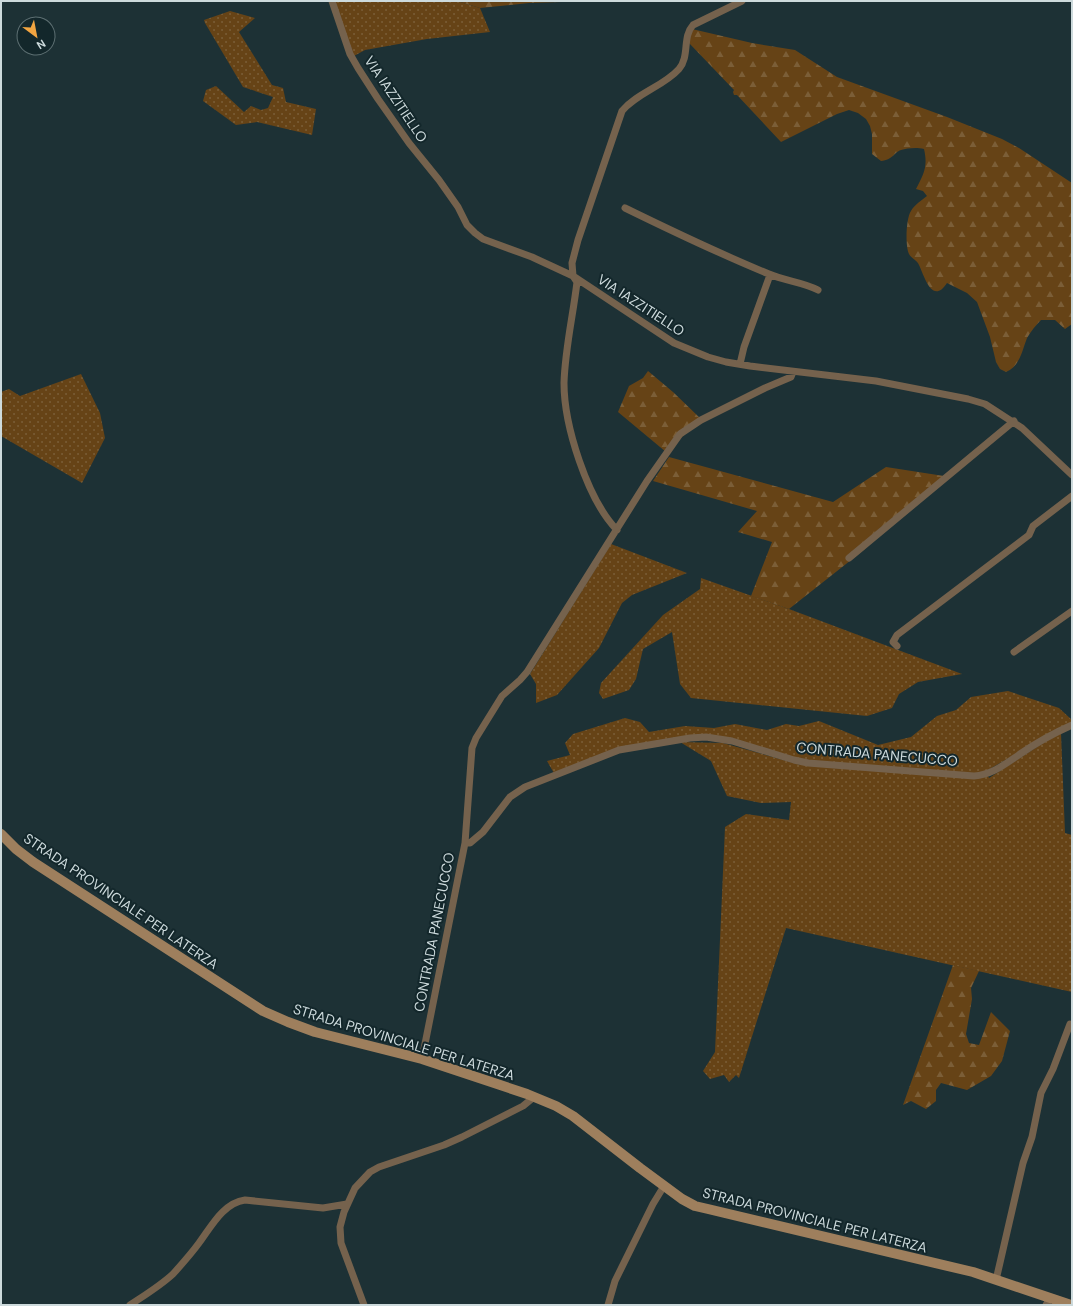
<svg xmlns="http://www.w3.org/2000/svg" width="1073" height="1306" font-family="'DM Sans',sans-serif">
<defs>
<pattern id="grass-dots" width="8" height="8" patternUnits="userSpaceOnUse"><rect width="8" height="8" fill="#664316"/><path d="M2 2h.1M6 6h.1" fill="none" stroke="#7b5e37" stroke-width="1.8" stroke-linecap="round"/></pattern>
<pattern id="forest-firs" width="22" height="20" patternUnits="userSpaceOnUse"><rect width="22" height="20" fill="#664316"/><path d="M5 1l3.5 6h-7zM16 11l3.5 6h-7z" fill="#7b5e37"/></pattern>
</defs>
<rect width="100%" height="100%" fill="#1d3135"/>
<path fill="url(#grass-dots)" d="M334,1H457L480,8L490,32L427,39L365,50L354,56Z
M230,11L255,18L239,32L272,85L283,88L286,102L316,109L312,135L257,122L236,125L203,101L206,90L216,86L244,112L251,106L261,110L268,108L273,97L243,87L205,23L204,20Z
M81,374L100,413L105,438L82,483L1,436V392L9,389L20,396Z
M611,544L687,573L632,595L622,603L599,648L557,695L536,703V684L530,674Z
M701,578L789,609L962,674L918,682L899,694L892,708L867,716L691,698L680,684L672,632L643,649L636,679L629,690L603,699L599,693L601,683L663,615L700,589Z
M1008,691L1059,708L1072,720V722L979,775L988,776L989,778L1048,740L1061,733L1065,833L1072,835V992L786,928L739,1078L736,1075L729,1082L724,1075L710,1079L703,1071L715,1052L725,827L746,814L789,820L791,802L761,803L727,796L711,761L680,742L723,743L801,765L807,762L705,736L623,747L555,775L547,761L570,755L565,743L573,734L625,718L640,722L649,732L685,726L714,728L735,724L767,730L786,724L799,726L819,721L878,745L911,737L937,716L956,710L971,697Z"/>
<path fill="url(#forest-firs)" d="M457,1H561V2L529,3L480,8Z
M692,29L752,43L795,50L837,77L947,117L1002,139L1019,148L1072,183V324L1065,329L1055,320H1041C1036,325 1031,331 1027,338C1022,351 1020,366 1006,372L1000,369L996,362L990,337L977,302L967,293L947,283C932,306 924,275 919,265C917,260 911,258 909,254C905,246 906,218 911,211C914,205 922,200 927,196L923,191L916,189C924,174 928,166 924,149C917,147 907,148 901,150C893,153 893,160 881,161L872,154V134L870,126L866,119L858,113L849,110L837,114L781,142L737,95H734L733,92L734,90L689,43Z
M648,371L673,392L701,419L666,452L618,412L629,386L643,378Z
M669,457L833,502L886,467L944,476L873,534L865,549L789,609L751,596L772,542L738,532L757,511L653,481Z
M953,965L979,971L971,988L972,999L966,1034L969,1043L979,1045L991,1012L1010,1031L1002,1061L991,1076L967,1090L941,1083L936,1090V1101L926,1109L911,1101L903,1105Z"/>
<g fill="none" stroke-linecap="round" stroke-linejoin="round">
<path stroke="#75624d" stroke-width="7" d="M332,1L350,54L358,68L378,99L409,143L439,180L458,207L467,225L475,233L483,239L532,257L573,276L674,343L708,357L726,362L750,366L876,381L968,399L985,404L1022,428L1072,475
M625,208C672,231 720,254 769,274C785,281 803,282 818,290
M740,364L744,347L770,275
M617,530C587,499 564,425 564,383C565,349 573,316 577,282L573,276L572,263L578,240L622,111C637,93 664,86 679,69C690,56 682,37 693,25L742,1
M849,558L1014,421
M897,646L893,642L897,635L1029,535L1033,526L1072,496
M1014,652L1072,611
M465,843L472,748L476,738L502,696L520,680L527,672L647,481L680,434L701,420L765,388L791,377L793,372
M422,1059L465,843H470L483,832L510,797L525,787L619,750L690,738L706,737L732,741L794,760L808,763L974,776C992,775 1005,764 1020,754C1036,743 1054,733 1072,725
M996,1280L1023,1163L1032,1137L1041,1093L1053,1069L1070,1024
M130,1305C145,1295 160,1286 173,1274C182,1264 191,1254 199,1243C211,1227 223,1203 245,1200L313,1207L323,1208L347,1204
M364,1305L341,1243L340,1227L344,1212L355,1188L370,1172L379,1167L444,1145L462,1137L523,1106L534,1097
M608,1305L615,1281L653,1204L664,1186
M1046,1305L1050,1298"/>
<path stroke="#9e7f5d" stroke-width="10" d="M1,834L16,849L33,862L263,1011L288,1022L315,1032L422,1059L527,1094L556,1106L573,1116L640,1168L682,1199L695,1206L708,1209L973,1272L1071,1305"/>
</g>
<g text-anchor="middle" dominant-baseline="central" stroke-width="4" stroke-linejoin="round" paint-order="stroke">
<g font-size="14" fill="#cddadc" stroke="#13272b">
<text transform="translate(396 99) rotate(56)">VIA IAZZITIELLO</text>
<text transform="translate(641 305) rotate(33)">VIA IAZZITIELLO</text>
<text transform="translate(877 754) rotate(5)">CONTRADA PANECUCCO</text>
<text transform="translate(121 901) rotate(34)">STRADA PROVINCIALE PER LATERZA</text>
<text transform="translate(434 932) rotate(-79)">CONTRADA PANECUCCO</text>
<text transform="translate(404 1042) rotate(17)">STRADA PROVINCIALE PER LATERZA</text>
<text transform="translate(815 1220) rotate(14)">STRADA PROVINCIALE PER LATERZA</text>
</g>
</g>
<rect width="1073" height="1306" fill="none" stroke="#cddadc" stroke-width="4"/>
<g transform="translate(36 36) rotate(148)"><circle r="19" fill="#13272b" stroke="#5d6f72"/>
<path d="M0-3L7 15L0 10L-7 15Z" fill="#f2a541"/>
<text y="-6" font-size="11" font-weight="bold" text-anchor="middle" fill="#cddadc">N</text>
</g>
</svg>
